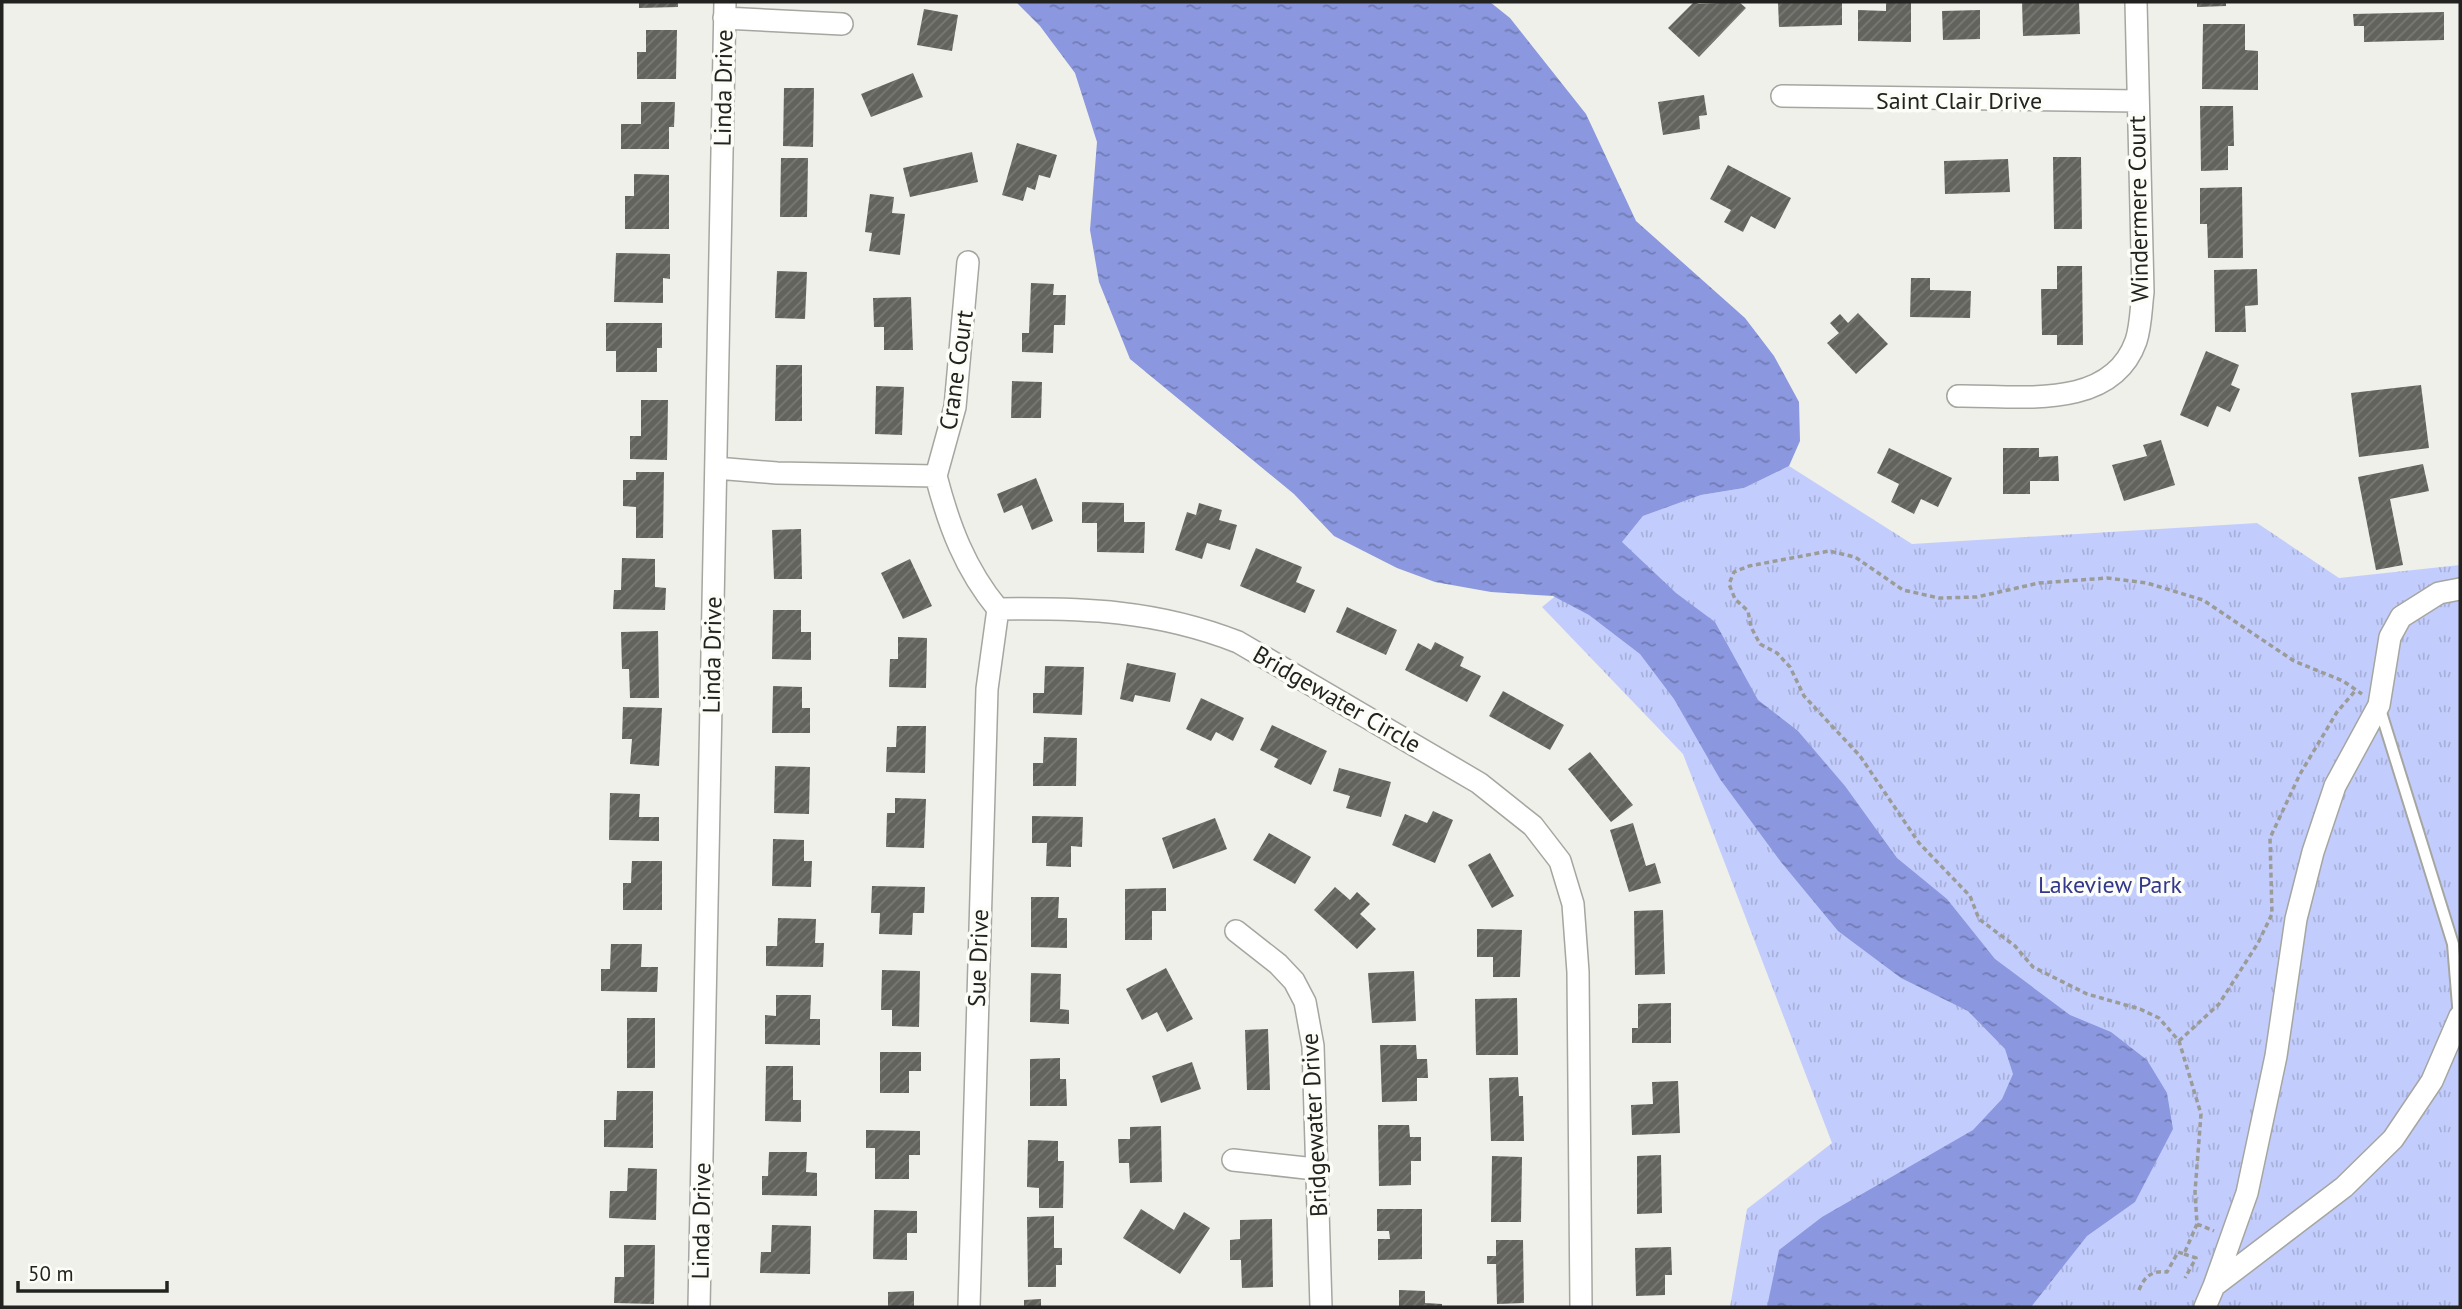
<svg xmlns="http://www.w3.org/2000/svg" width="2462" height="1309" font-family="'PT Sans',sans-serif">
<defs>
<pattern id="park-tufts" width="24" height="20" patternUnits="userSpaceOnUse" patternTransform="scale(1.75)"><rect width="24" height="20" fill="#c3cdfd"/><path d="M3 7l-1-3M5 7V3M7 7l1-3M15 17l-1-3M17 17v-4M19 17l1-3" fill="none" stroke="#a7b0d9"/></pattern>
<pattern id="water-ripples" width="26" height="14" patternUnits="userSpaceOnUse" patternTransform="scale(1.75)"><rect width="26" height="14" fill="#8b97de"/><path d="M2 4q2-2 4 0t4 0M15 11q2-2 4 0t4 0" fill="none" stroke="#717bb4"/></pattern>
<pattern id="building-hatch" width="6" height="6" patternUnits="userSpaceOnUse" patternTransform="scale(1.75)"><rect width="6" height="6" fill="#62635d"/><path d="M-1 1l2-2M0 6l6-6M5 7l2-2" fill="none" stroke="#797a75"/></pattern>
</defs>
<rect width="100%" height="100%" fill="#eef0e9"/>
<path fill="url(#park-tufts)" d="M1789,466L1912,544L2257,523L2339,578L2460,565V1307H1730L1747,1209L1832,1143L1683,754L1542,607L1622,542L1643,516L1701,495L1744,488Z"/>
<path fill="url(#water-ripples)" d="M1016,2H1490L1510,18L1586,114L1636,221L1745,318L1774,356L1799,402L1800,441L1789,466L1744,488L1701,495L1643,516L1622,542L1676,593L1715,622L1758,700L1798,731L1845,786L1897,858L1947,899L1995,959L2070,1015L2111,1032L2147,1060L2167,1093L2173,1129L2135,1202L2087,1236L2031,1307H1767L1779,1250L1822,1217L1973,1130L2002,1099L2013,1074L2005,1049L1968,1011L1901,978L1838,931L1781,862L1720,779L1674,699L1640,654L1589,615L1553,596L1491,592L1435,582L1397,568L1334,536L1294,494L1130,359L1099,282L1090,230L1097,142L1075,73L1040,26Z"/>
<path fill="url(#building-hatch)" d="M639,2H678V7L639,8Z
M1694,2L1699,4L1739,2L1746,8L1699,57L1668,28Z
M1778,2H1842V25L1779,27Z
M1886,2H1911V42L1858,41V10L1886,11Z
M2022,2H2079L2080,34L2023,36Z
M2197,2H2226V6L2197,7Z
M924,9L958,15L952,51L917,45Z
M1980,10V39L1943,40L1942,11Z
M2444,12V40L2364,42V26H2354L2353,14Z
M2203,24H2245V50L2258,51V90L2202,89Z
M646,30H677L676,79H637V52H646Z
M913,73L923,97L871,117L861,94Z
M784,88H814L813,147L783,146Z
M1704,95L1707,115L1699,116L1700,129L1663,135L1658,102Z
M641,102H675L674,127H669V149H621V124H641Z
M2200,106H2233L2234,146H2228V170L2201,171Z
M1017,143L1057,155L1050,178L1039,175L1035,190L1027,187L1023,201L1002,195Z
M972,152L978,182L910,197L903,168Z
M2053,157H2081L2082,229H2054Z
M781,158H808L807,217H780Z
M2008,159L2010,192L1945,194L1944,161Z
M1728,165L1791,198L1775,229L1751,216L1743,232L1724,222L1731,210L1710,199Z
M634,174L669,175V229H625V196H634Z
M2242,187L2243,258H2208L2207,224H2200V188Z
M870,194L894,197L892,213L905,214L900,255L869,251L872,233L865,232Z
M616,253L670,254V279L663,278V303L614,302Z
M2057,266H2082L2083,345H2057V335H2042L2041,289H2057Z
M2257,269L2258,305L2245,306L2246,332H2215L2214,270Z
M777,271L807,272L805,319L775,318Z
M1911,278H1930V290L1971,291L1970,318L1910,317Z
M1031,283L1054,284L1053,295H1066L1065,325H1054L1053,353L1022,352V333H1029Z
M911,297L913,350H884V327H874L873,298Z
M1858,313L1888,344L1856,374L1827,343L1839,333L1830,323L1840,314L1848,323Z
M606,323H662V348H657V372H616V351H606Z
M2206,351L2239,365L2231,385L2240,389L2230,412L2217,406L2208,427L2180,415Z
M776,365H802V421H775Z
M1012,381L1042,382L1041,418H1011Z
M2421,385L2429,448L2359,457L2351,393Z
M876,386L904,387L902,435L875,434Z
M641,400H668L667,460L630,459V436H641Z
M2161,440L2175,485L2124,501L2112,465L2147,456L2143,445Z
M1889,448L1952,478L1938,507L1921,499L1914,514L1891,502L1899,484L1877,473Z
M2003,448H2039V457L2058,456L2059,481H2030V494H2003Z
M2423,464L2429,491L2390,499L2403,565L2376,570L2358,477Z
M636,472H664L663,538H636V507L623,506V480H636Z
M1036,478L1053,521L1032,530L1022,505L1004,513L997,494Z
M1082,502L1124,503V522H1145L1144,553L1097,552V523H1082Z
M1199,503L1222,510L1219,520L1237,525L1230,550L1207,543L1202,559L1175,550L1187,512L1196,515Z
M801,529L802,579H774L772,530Z
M1256,548L1302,567L1296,582L1315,590L1305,613L1240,586Z
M622,558L655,559V587L666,588L665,610L613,609L614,590H621Z
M910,559L932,606L903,619L881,573Z
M1347,607L1397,630L1386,655L1336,632Z
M773,610H801V632H811V660L772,659Z
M658,631L659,698H630L629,669H622L621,632Z
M898,637L927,638L926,688L889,687L890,659H898Z
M1435,642L1464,657L1460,666L1481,676L1467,702L1405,670L1418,643L1431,650Z
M1127,663L1176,673L1170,702L1135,695L1133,702L1120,699Z
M1045,666L1084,667L1082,715L1033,713V693H1044Z
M773,686L802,687V708H810V733H772Z
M1503,691L1564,725L1550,750L1489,716Z
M1201,698L1244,718L1233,741L1216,732L1211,741L1186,729Z
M623,707L662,708L659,766L630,764L632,739H622Z
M1272,725L1327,751L1311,785L1274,767L1278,759L1260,750Z
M897,726H926L925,773L886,772L887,747H896Z
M1044,737L1077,738L1076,786H1033V763H1043Z
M1590,752L1633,805L1611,822L1568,769Z
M775,766L810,767L809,814L774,813Z
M1339,768L1391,782L1381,817L1346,808L1350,796L1333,791Z
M610,793L640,794L639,817H659V841L609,840Z
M895,798L926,799L924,848L886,847L887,813H895Z
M1433,811L1453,820L1435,863L1392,845L1405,814L1427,823Z
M1032,816L1083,817L1082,847L1071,846V867L1046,866L1047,843H1032Z
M1215,818L1227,849L1173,869L1162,838Z
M1633,823L1646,866L1655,863L1661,883L1629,892L1610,830Z
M1269,833L1311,857L1295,884L1253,860Z
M773,839L804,840V861H812L811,887L772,886Z
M1490,853L1514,896L1492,908L1468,865Z
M632,861H662V910H623V883H631Z
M872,886L925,887L924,913H913L912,935L879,934L880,913H871Z
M1335,887L1350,900L1357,892L1370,904L1360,914L1376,929L1357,949L1314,910Z
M1166,888V911H1152V940H1125V889Z
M1031,897H1059L1058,918H1067V948L1031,947Z
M1663,910L1665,974L1635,975L1634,911Z
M778,918L816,919L815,943H824L823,967L766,966V946H777Z
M1477,929L1522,930L1520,977H1493V957H1477Z
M611,944H642L641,967H658L657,992L601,991V969H610Z
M1166,968L1193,1019L1167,1032L1157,1012L1142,1020L1126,989Z
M882,970L920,971L919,1027L892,1026V1010H881Z
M1414,971L1416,1021L1372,1023L1368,973Z
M1031,973L1061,974L1060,1009L1069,1010V1024L1030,1022Z
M776,995H811L810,1019H820V1045L765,1044V1015L776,1016Z
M1517,998L1518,1055H1476L1475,999Z
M1671,1003V1043H1632V1028H1638V1004Z
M627,1018H655V1068H627Z
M1268,1029L1270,1090H1247L1245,1030Z
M1380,1045H1416L1417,1059H1427L1428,1078H1417V1101L1382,1102Z
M880,1052H921V1071H909V1093H880Z
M1060,1058V1079H1066L1067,1106H1030V1059Z
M1192,1062L1201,1089L1161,1103L1152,1076Z
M766,1066H793V1100H801V1122L765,1121Z
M1518,1077L1519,1096H1523L1524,1141H1491L1489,1078Z
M1678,1081L1680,1133L1632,1135L1631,1105L1653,1104L1652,1082Z
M617,1091H653V1148L604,1147V1120H616Z
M1378,1125H1409L1410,1137H1421V1161H1411V1185L1379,1186Z
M1161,1126L1162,1182L1130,1183L1129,1163H1119L1118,1139H1130V1127Z
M866,1130L920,1131V1155H909V1179H875V1148H866Z
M1028,1140L1058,1141V1161H1064L1063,1208H1039V1188L1027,1187Z
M769,1152H807L806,1172L817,1173V1196L762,1195V1176H768Z
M1661,1155L1662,1213L1637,1214V1156Z
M1492,1156L1522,1157L1521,1222H1491Z
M628,1168L657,1169L656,1220L609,1218L610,1191H627Z
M1141,1209L1174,1230L1184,1212L1210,1228L1180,1274L1123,1238Z
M1377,1209H1422V1259L1378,1260V1239H1390L1389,1231H1377Z
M874,1210L917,1211V1233H907V1260L873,1259Z
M1054,1216V1248H1062V1265H1056V1287H1028L1027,1217Z
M1272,1219L1273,1287L1242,1288L1241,1260H1230V1240L1240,1239V1220Z
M772,1225L811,1226L810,1274L760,1273L761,1252H771Z
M1496,1240H1523L1524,1303L1497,1304L1496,1264H1487V1256H1496Z
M624,1245H655L654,1304L614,1303L615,1277H624Z
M1671,1247L1672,1275H1665V1295L1636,1296L1635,1248Z
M1399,1290L1425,1291V1303L1442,1304V1307H1399Z
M914,1291V1307H888V1292Z
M1041,1299V1307H1024V1300Z"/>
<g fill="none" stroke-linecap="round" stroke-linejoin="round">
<g stroke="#a5a6a0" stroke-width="14">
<path id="service" d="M2379,706L2453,944L2459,1018"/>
</g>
<g stroke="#a5a6a0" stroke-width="24">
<path id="minor" d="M724,18L842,24
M1782,96L2137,101
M1958,396C2017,395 2111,412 2136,341C2141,326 2141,308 2143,292L2136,2
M716,468L777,473L936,476
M936,476C949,526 965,569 998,609C1085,608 1156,610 1238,642L1479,783L1533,826L1560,861L1573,904L1578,972L1581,1307
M936,476L955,407L968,262
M2460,589L2439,593L2401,617L2390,637L2379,705L2335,786L2313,852L2296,919L2276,1056L2247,1193L2214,1286L2344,1187L2393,1139L2432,1081L2460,1016
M1236,931L1278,964L1294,981L1305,1002L1313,1046L1321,1307
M1233,1160L1315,1169
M699,1307L725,2
M969,1307L987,689L998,609
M2205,1307L2214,1286"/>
</g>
<path stroke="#9b9c97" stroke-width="3.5" stroke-dasharray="5 3.5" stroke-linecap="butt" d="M2179,1041L2219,1004L2258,943L2272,914L2270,838L2300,774L2337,712L2356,690
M2197,1224L2214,1231
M2184,1254L2196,1258L2185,1278
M2139,1290C2144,1277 2152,1270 2167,1272L2178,1252L2184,1254L2197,1224L2195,1192L2201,1114L2179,1041L2159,1018L2140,1009L2087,994L2033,967L2015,946L1979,919L1970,896L1919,843L1860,756L1804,696L1790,667L1777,653L1760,644L1751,627L1748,611L1735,599L1729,584L1734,572L1749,566L1829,551L1855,557L1903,590L1939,598L1977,597L2039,583L2107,578L2147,583L2203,600L2294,661L2343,681L2362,694"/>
<use href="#service" stroke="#fff" stroke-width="10"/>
<use href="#minor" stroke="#fff" stroke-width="21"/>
</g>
<g text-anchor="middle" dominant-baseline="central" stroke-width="7" stroke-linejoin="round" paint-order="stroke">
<g font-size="24" fill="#222321" stroke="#fbfdf6">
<text transform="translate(723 88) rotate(-89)">Linda Drive</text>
<text x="1959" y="100">Saint Clair Drive</text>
<text transform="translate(2138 209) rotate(-91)">Windermere Court</text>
<text transform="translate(956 370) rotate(-82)">Crane Court</text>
<text transform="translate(712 655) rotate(-89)">Linda Drive</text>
<text transform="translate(1337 699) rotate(30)">Bridgewater Circle</text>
<text transform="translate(978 958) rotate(-88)">Sue Drive</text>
<text transform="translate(1314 1125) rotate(-93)">Bridgewater Drive</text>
<text transform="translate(701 1221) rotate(-89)">Linda Drive</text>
</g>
<g font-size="24" fill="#34388b" stroke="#fbfdf6">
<text x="2110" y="884">Lakeview Park</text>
</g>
</g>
<rect width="2462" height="1309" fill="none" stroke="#222321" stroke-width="7"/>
<path d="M18 1281v10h149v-10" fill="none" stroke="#222321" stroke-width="3.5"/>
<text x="28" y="1281" font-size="21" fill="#222321" stroke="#fbfdf6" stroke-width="5" paint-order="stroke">50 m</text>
</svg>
